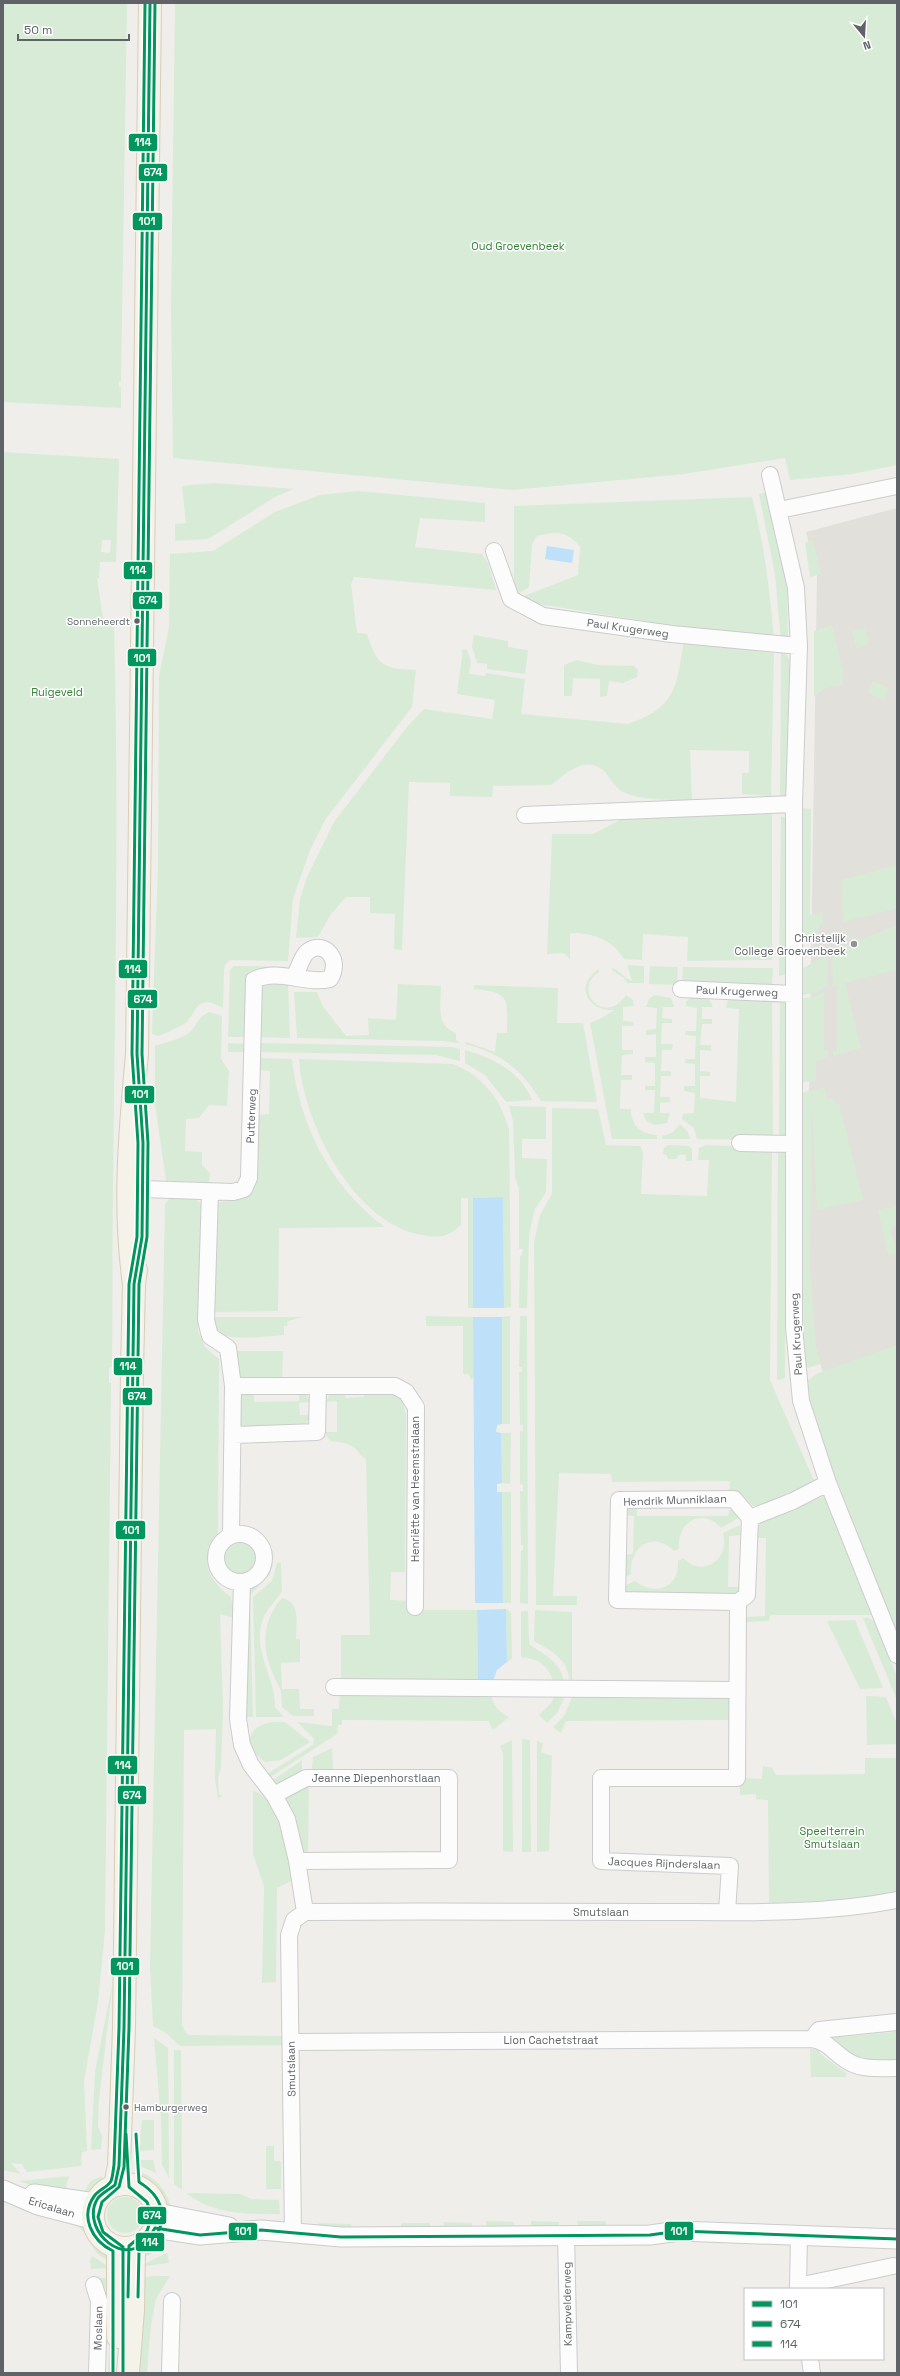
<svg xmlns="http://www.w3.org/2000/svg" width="900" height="2376" font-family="'Space Grotesk',sans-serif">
<rect width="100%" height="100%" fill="#efeeea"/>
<path fill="#e2e0da" d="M897,508V1346L823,1373L815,1347L809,1267V1090L817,575L806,532Z"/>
<path fill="#d8ebd6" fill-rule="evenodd" d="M3,3H127L121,382L119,381V387H121V408L3,402Z
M175,3H897V465L852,474L790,480L785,458L684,474L512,490L173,458L171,307Z
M3,452L119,459L116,562H100L99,578H97L103,618L114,624C119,811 115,998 113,1184C112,1245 113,1306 112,1367L109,1368V1383H111L105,1930L98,2002L84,2081L87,2151L82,2152L81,2166L27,2172L22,2164L11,2163L21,2174L3,2170ZM102,540H111L110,553L101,552Z
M215,483L294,489L275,497L208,539L175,541V524L186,523L182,486Z
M358,491L485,503V522L420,518L415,547L482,554L488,563L496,590L354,577L351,584L357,633L367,634C377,666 384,669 416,670L412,707L325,820L310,850L293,899L288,961L230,960L225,965L224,970L223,1008C194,992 199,1013 184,1024C177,1028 166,1033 158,1036L152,1034L158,865L159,676L169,627L170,554L213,551L275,512L320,495Z
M767,492L770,493L787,590L788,640L781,642L775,574L759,494Z
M752,497C764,543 770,591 774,639L726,634L532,603L524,596L578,575L580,546C566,531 556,531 537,536L532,544L529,587L514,596V506Z
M813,540L821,574L810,577L805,543Z
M832,625L843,671L842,686L827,687L814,696V631Z
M865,628L869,645L856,648L852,631Z
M474,635L508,641V647L528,650L525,674L487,669V664L477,663L472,647Z
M684,641L774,653L771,796L742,794V773H749V751L690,750L692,800C674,800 635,801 620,790C614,785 609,777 604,771C584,754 566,774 551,785L493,786L492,797L450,796V783L409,782L402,950L394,949L395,914L370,913V897H346L331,914L318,937L296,938L300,899L307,877L334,822L407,727L424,709L492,719L495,700L457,694L463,649L467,650L471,662L469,674L485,676L486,673L525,679L521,714L628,724C677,707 676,687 684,641Z
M781,653L786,654L789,659L790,669L791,797L780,798Z
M576,660L597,665L634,666L638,670L637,677L623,683L609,681L607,696L600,697V679L573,678L572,696H564V665Z
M873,681L889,688L884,700L868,693Z
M802,808L811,809L810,915L823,914V923L810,939L803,942Z
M772,813V960L687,961L688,937L643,934L642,960L624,959C612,939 593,933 570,933V959L564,953L547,954L552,834H593L622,819L667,815Z
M781,816L790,819L789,974L779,976Z
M897,865V908L843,922L842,880Z
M896,925L897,977L895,970L845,983L861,1048L833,1056V1051H837V987H833L832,952Z
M826,956L828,960L827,986L816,993L800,995L801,969Z
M627,965L644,966V983H627L624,978L612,970V968C621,970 625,980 632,981Z
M239,966L287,967V969L259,971L248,1037H228L230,970L234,966Z
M650,966L678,967L677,985L649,984Z
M683,967L773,968L772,987L682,985Z
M599,969V972C571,990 605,1027 626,995L633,1000L634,1006L623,1007V1021L634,1022L633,1026H622V1050H633V1054L622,1055L621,1075H632V1080H621L620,1109H631C631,1126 641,1134 657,1135V1139H612L590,1023L602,1018L614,1010C587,1011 574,985 599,969Z
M265,982L288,983L290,1038L259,1037L261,985Z
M398,984L441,986C441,1003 435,1026 456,1033V1040L460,1043L442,1041L297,1038L294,992H317L322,1005L346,1036L369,1035L368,1018L396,1020Z
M474,985L558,988L557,1023H583L597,1102L541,1101C522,1070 501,1053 465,1044L466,1042L495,1052L497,1033H507C507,1000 512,992 474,989Z
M824,991V1051H828V1057L816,1061V1080L799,1083L800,999L817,996Z
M655,995L671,998L674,1007H663L662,1018L672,1019V1023H662L661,1044H673L672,1050H662L661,1071H671V1076H661L660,1097H670V1102L660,1103V1113H670L667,1123L655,1125L646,1121L643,1113H654L655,1090H645V1086H655V1063L645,1062V1057H656V1034L646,1035V1030L656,1029L657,1008L646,1007L649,999Z
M691,997L708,998L713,1007H702V1019H712V1024H702L700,1045H711V1051L700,1050V1071L710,1072V1076H700V1098L736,1102L739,1009L726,1008L727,1002L733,998L772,1000L773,1140L697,1139L694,1128L682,1119L683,1114L694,1113L695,1093L684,1091V1086H695V1064L685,1063V1059H695L696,1036L685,1035L686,1031H696L697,1008L686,1006V1002Z
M780,1002L790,1005L787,1136L779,1137Z
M209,1012L222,1016L221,1059L229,1071L227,1106L209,1105L199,1118L186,1119L185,1151L202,1152V1165L210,1173L209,1185L170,1183L166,1181L155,1104V1045C163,1045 184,1037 190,1032C199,1023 194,1020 209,1012Z
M228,1043L248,1044V1052H228Z
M258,1043L452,1047L460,1049V1061L436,1055L258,1052Z
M465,1050C493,1058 521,1072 532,1100L506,1102L485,1075L465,1063Z
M259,1058L292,1059C299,1124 331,1188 385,1227L279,1228L278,1311L212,1312L218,1203C233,1197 244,1203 255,1187L259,1115L269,1114L270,1071L258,1070Z
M299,1059L453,1064C483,1076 500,1098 509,1129L511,1307L504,1308L503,1197L473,1198V1308H468V1198H461V1225C446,1239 437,1238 417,1234C351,1219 303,1121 299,1059Z
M824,1088L827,1099L832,1098L835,1104H839L863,1200L817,1210L812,1102L810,1267L816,1347L821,1364L808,1368L804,1363L800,1093Z
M509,1106L546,1107V1139H522V1158L547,1159L546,1192L535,1209L529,1235L527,1308H519L520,1256L522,1255L523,1249H519V1189L515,1177L513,1121Z
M552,1108L598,1109L606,1145L640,1146L643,1152L641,1194L707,1196L709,1160H698L699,1148L706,1145L772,1148L770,1380L815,1483L763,1505L753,1506L743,1497L729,1491L730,1481L612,1482L611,1474L559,1473L553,1596H577V1605H536L534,1242L540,1215L552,1194Z
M680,1124L688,1132L690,1139H662V1136L672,1133Z
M669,1145L689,1146L692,1150V1161H686V1155H678L677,1159H668L667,1155L663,1154L664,1148Z
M778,1147H786L785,1378L777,1380Z
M169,1199H195L201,1204L198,1331L205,1347L219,1359L218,1537C197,1560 209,1581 231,1597L234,1618L220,1614L223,1708L221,1767L218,1778L219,1795L223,1796L218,1798L215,1779L216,1729L184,1730L182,2026L188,2035L283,2036V2045L180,2046L166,2033L153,2026L150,1968L165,1204Z
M896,1206L897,1225L890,1228L897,1253L888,1255L878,1210Z
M426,1316L473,1317L475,1374L472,1380L468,1374H463V1326H426Z
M510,1316V1424H502V1317Z
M520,1316H527L528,1604L520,1603L521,1551L523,1550V1545H521L520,1491H523V1485L520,1484V1431H523V1425H520L519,1372H522V1367H519Z
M213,1317H303L288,1321L287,1326H284V1335C269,1336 233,1341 221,1334C216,1330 215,1324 213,1317Z
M897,1345V1635L817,1430L805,1383L816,1374Z
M237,1351H283L282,1380L242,1379L237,1372Z
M365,1390L397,1395L403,1403L406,1415L405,1572H391L390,1600L407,1601V1610H477L478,1681L341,1682V1635H370L366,1459C360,1456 359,1452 355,1448C348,1443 339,1442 330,1441L325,1432H337V1401L326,1402L330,1393L345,1392V1398L364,1397Z
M299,1391L305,1393L311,1402L299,1403L300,1415H311L305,1425L247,1427L240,1425V1393H254V1402L299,1401Z
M501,1433H511L510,1484L502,1483Z
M502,1492H511V1603H503Z
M824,1496L872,1615H770L769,1621L746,1622L741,1620L746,1617L765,1616L766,1538H754V1531L758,1525Z
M637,1505V1516H728L731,1505L740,1517L721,1528C702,1506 676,1523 679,1549L674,1551C653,1530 629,1547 631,1574L621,1579L623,1555L633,1554L634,1516L622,1515L626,1508Z
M740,1525V1535L729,1536L728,1587H740L736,1594L626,1593L622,1587L635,1581C655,1597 680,1587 678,1561L683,1558C686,1560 690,1564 693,1565C714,1573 729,1551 723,1533Z
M225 1558a16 16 0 1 1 32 0a16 16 0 1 1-32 0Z
M277,1563H281L282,1591C276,1601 267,1608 263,1619C251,1650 276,1678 275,1707L284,1717H256L253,1597L272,1581Z
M272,1565L270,1574L250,1595L253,1717H247L246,1592L261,1578L268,1566Z
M282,1598C301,1602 296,1622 296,1639H300V1662L281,1663L282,1689H299L300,1709H314V1716H293L282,1707C282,1686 279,1689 272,1672C261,1645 263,1620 282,1598Z
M506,1609L511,1612L512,1659L507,1662Z
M535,1610L572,1612V1682L570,1683C568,1659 553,1652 534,1641Z
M521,1611H528L529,1644C545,1656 562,1661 564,1684L554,1683C548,1665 539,1659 521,1657Z
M863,1618H869L875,1622L897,1677V1700Z
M855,1620L883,1688L860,1689L827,1621Z
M340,1693L491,1694C493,1706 499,1712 509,1717L493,1730L488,1721L342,1720V1725H338L337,1734L269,1778L267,1774L313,1745L314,1739L297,1722L332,1726V1709H339Z
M555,1695L565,1696L557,1713L547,1723L539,1715L552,1702Z
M573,1695L732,1697L730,1720L566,1721L561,1733L553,1727L564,1716Z
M866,1696L886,1697L897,1724V1744L867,1745Z
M740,1711L745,1778L762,1779L763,1766L772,1768L776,1775L865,1774V1758H897V1891L867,1899L769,1903L768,1800L756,1799V1794L740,1795Z
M271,1722H285L310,1742L281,1760L265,1762C244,1747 244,1728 271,1722Z
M522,1739L530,1740L531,1852H522Z
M512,1740L513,1852L503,1851V1754L500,1746Z
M537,1741L543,1743L541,1752L552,1756L549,1851L537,1852Z
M332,1748L333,1769H312L313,1757Z
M302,1760V1771L280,1786L273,1780Z
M309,1784L308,1853L300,1852L283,1798Z
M253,1790C263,1796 273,1802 279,1813C287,1827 290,1865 291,1881L277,1888L276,1982L262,1983L264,1886L253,1854Z
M113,1981L99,2099L98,2127L102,2136L101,2149L91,2150L95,2072Z
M897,2029V2062L857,2060L826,2035L834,2033L841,2037L893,2032Z
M154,2038L168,2048L169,2178L162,2165L161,2118Z
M810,2049H820V2054L846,2073V2077H811Z
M174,2050H181L182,2190L174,2184Z
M142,2120H154V2150L139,2151Z
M266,2146H274V2161H281V2189H266Z
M138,2160H153L156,2173L138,2165Z
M139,2171C158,2179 166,2190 172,2209C157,2201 145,2187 139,2171Z
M69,2176L65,2191L36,2187L19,2181Z
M102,2176L100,2186L83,2193L91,2181Z
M186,2193L240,2194L251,2199L279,2200L280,2214C245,2214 215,2215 186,2193Z
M107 2215a18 18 0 1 1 36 0a18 18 0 1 1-36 0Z
M78,2221L91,2230L111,2260C92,2258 91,2237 79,2227Z
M486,2221L514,2222V2226H486Z
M531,2221L559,2222V2226H531Z
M577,2221H606V2226H578Z
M443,2222L472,2223V2227H444Z
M319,2223L351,2224L352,2228L319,2226Z
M401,2223H430V2227H401Z
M167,2235C161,2248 152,2255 138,2260C144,2245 152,2240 167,2235Z
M167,2253L169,2263L138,2267Z
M92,2256L111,2268L91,2269L90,2261Z
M153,2276H170L156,2299L151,2325L147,2373H132L139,2279Z
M99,2278H113L114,2373H108C108,2346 116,2299 99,2278Z"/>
<path fill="#bfe0f9" d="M547,546L574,550L572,563L545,559Z
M503,1197L504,1308H473V1198Z
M473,1317H502V1424L497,1425L496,1432L501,1433L502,1483L497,1484V1492H502L503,1603H475Z
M506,1609L507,1662L497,1670L493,1681H478L477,1610Z"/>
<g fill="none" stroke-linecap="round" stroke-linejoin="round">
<g stroke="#cbcccc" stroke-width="18">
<path id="minor" d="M770,475L796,588L799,646L794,804V1327L801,1401L828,1483L897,1655
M779,510L897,486
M494,551L511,599L543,616L672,634L799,646
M525,815L794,804
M681,989L793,994
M740,1143L794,1144
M142,1189L233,1192L244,1189L249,1178L254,980C278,968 306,985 330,979C343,957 321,938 306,953C301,959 298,970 295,976
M210,1192L206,1320L210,1336L228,1348L233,1386L231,1535
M233,1386H395L406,1392L416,1407L415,1607
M233,1435L317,1432L318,1386
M216 1558a24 24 0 1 1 48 0a24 24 0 1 1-48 0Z
M242,1582L238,1719L242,1745L251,1765L274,1795L287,1819L297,1861
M738,1602L617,1600L619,1500L734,1499L750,1518
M334,1687L737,1690
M274,1795L306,1778H449V1860L297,1861L305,1912
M727,1912L730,1866L601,1861V1778H737L738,1602L747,1595L750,1518L793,1501L828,1483
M812,2039L819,2030L897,2022
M291,2042L812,2039C829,2041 836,2056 851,2063C865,2070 881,2068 897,2068
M293,2232L289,1935L294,1920L305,1912C424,1911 543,1912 662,1912C740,1912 820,1915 897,1900
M566,2235L569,2373
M94,2285L99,2301L97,2373
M798,2286L893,2266
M798,2289L799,2235
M810,2359L812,2373
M170,2373L172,2301"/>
</g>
<g stroke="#cbcccc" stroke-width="21">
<path id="tertiary" d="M3,2190L38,2205L92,2219
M34,2194L95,2203
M157,2213L229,2227
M155,2228L200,2235L261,2230L341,2237L650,2235L679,2231L897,2239"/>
</g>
<g stroke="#d7ceb8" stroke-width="24">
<path id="primary" d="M134,1284C123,1206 130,1131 137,1054L150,3
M93 2216a32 32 0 1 1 64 0a32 32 0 1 1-64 0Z
M115,2185L119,2166L124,2028L132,1370L134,1284L136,1270
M118,2248V2337
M128,2373L133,2310L134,2248"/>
</g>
<use href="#minor" stroke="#fdfcfc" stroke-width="16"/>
<use href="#tertiary" stroke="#fdfcfc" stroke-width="19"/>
<use href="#primary" stroke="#f4f2e9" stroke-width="22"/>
<g stroke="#fff" stroke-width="6">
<path id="bus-1" d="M150,3L137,1054L143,1143L142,1237L134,1284L124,2028L119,2166L115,2185C110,2189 102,2193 98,2198C80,2225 118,2266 144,2243C148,2239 152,2233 155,2228L200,2235L261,2230L341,2237L650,2235L679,2231L897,2239"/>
</g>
<g stroke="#fff" stroke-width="6">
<path id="bus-2" d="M126,2134L129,2187L147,2202L152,2216L147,2231L129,2246L128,2297
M123,2373V2247L103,2232L98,2217L102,2202L119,2187L124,2167L129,2028L139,1284L147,1237L148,1143L142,1054L155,3"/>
</g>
<g stroke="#fff" stroke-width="6">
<path id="bus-3" d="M136,2134L139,2182C170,2201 169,2232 139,2251L138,2297
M113,2373V2251C92,2241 79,2216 95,2195C99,2190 109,2186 111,2181C113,2176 113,2170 114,2165L119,2028L129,1284L137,1237L138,1143L132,1054L145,3"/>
</g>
<use href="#bus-1" stroke="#00965e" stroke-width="3"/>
<use href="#bus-2" stroke="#00965e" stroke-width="3"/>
<use href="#bus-3" stroke="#00965e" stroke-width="3"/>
</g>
<g fill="#5f6368" stroke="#fff" stroke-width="1.5">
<circle cx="137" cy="621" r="3.5"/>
<circle cx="126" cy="2107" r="3.5"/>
</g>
<circle fill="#919496" stroke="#fff" stroke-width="1.5" cx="854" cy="944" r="4"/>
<g text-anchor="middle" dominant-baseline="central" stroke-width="3" stroke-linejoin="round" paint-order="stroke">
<g font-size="10" fill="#5f6368" stroke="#fff" text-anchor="end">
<text x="130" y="621">Sonneheerdt</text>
<text x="134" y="2107" text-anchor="start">Hamburgerweg</text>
</g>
<g font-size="11" fill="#348238" stroke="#fff">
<text x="518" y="246">Oud Groevenbeek</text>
<text x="57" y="692">Ruigeveld</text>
<text x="832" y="1831">Speelterrein<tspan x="832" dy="13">Smutslaan</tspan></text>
</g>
<g font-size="11" fill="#5f6368" stroke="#fff">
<text transform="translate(628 628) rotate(8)">Paul Krugerweg</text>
<text transform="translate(737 991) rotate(2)">Paul Krugerweg</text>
<text transform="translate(251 1116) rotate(-88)">Putterweg</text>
<text transform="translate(796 1334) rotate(-93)">Paul Krugerweg</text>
<text transform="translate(415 1489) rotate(-90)">Henriëtte van Heemstralaan</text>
<text transform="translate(675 1500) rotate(-2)">Hendrik Munniklaan</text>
<text x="376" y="1778">Jeanne Diepenhorstlaan</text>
<text transform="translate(664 1863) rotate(2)">Jacques Rijnderslaan</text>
<text x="601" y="1912">Smutslaan</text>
<text x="551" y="2040">Lion Cachetstraat</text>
<text transform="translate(291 2069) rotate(-91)">Smutslaan</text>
<text transform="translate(52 2207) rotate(17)">Ericalaan</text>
<text transform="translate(567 2304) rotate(-91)">Kampvelderweg</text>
<text transform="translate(98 2328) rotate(-89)">Moslaan</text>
</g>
<g font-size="11" fill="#5f6368" stroke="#fff" text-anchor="end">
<text x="846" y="938">Christelijk<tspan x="846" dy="13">College Groevenbeek</tspan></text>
</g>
</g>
<g stroke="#fff" stroke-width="1.5">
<rect x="128" y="133" width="30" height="19" rx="4" fill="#00965e"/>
<rect x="138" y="163" width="30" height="19" rx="4" fill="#00965e"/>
<rect x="132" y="212" width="31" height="19" rx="4" fill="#00965e"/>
<rect x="123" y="561" width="30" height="19" rx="4" fill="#00965e"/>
<rect x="132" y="591" width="31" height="19" rx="4" fill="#00965e"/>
<rect x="127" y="648" width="30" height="19" rx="4" fill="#00965e"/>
<rect x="118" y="959" width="30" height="20" rx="4" fill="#00965e"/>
<rect x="127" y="989" width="31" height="20" rx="4" fill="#00965e"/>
<rect x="124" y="1085" width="31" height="19" rx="4" fill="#00965e"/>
<rect x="113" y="1357" width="30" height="19" rx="4" fill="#00965e"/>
<rect x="122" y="1387" width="31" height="19" rx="4" fill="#00965e"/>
<rect x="115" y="1520" width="31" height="20" rx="4" fill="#00965e"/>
<rect x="107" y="1755" width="31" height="20" rx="4" fill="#00965e"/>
<rect x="117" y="1785" width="30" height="20" rx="4" fill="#00965e"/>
<rect x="110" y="1957" width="30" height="19" rx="4" fill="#00965e"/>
<rect x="137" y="2206" width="30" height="19" rx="4" fill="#00965e"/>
<rect x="664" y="2221" width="30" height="20" rx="4" fill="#00965e"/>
<rect x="228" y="2222" width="30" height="19" rx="4" fill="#00965e"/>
<rect x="135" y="2232" width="30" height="20" rx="4" fill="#00965e"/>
</g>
<g font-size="11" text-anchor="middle" font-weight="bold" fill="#fff">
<text x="143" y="146">114</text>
<text x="153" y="176">674</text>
<text x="147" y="225">101</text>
<text x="138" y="574">114</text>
<text x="148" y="604">674</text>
<text x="142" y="662">101</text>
<text x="133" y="973">114</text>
<text x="143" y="1003">674</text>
<text x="140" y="1098">101</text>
<text x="128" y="1370">114</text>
<text x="137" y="1400">674</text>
<text x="131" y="1534">101</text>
<text x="123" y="1769">114</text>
<text x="132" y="1799">674</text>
<text x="125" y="1970">101</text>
<text x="152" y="2219">674</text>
<text x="679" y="2235">101</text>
<text x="243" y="2235">101</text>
<text x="150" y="2246">114</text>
</g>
<rect width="900" height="2376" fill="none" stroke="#5f6368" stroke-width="8"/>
<rect x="744" y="2288" width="140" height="72" fill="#ffffff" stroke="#bfc1c3"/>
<rect x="752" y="2301" width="20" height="6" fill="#00965e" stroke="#bfc1c3"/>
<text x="780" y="2308" font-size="12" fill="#5f6368">101</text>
<rect x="752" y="2321" width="20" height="6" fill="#00965e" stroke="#bfc1c3"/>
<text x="780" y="2328" font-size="12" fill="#5f6368">674</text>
<rect x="752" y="2341" width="20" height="6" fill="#00965e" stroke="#bfc1c3"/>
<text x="780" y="2348" font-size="12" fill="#5f6368">114</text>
<g transform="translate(864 36) rotate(162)" stroke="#ffffff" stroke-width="3" paint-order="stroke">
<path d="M0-3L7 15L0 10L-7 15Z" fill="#5f6368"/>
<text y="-6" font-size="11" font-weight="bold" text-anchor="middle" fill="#5f6368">N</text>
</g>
<path d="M18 34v6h111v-6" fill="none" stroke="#5f6368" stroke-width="2"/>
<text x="24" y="34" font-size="12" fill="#5f6368" stroke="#ffffff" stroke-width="3" paint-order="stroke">50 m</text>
</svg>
